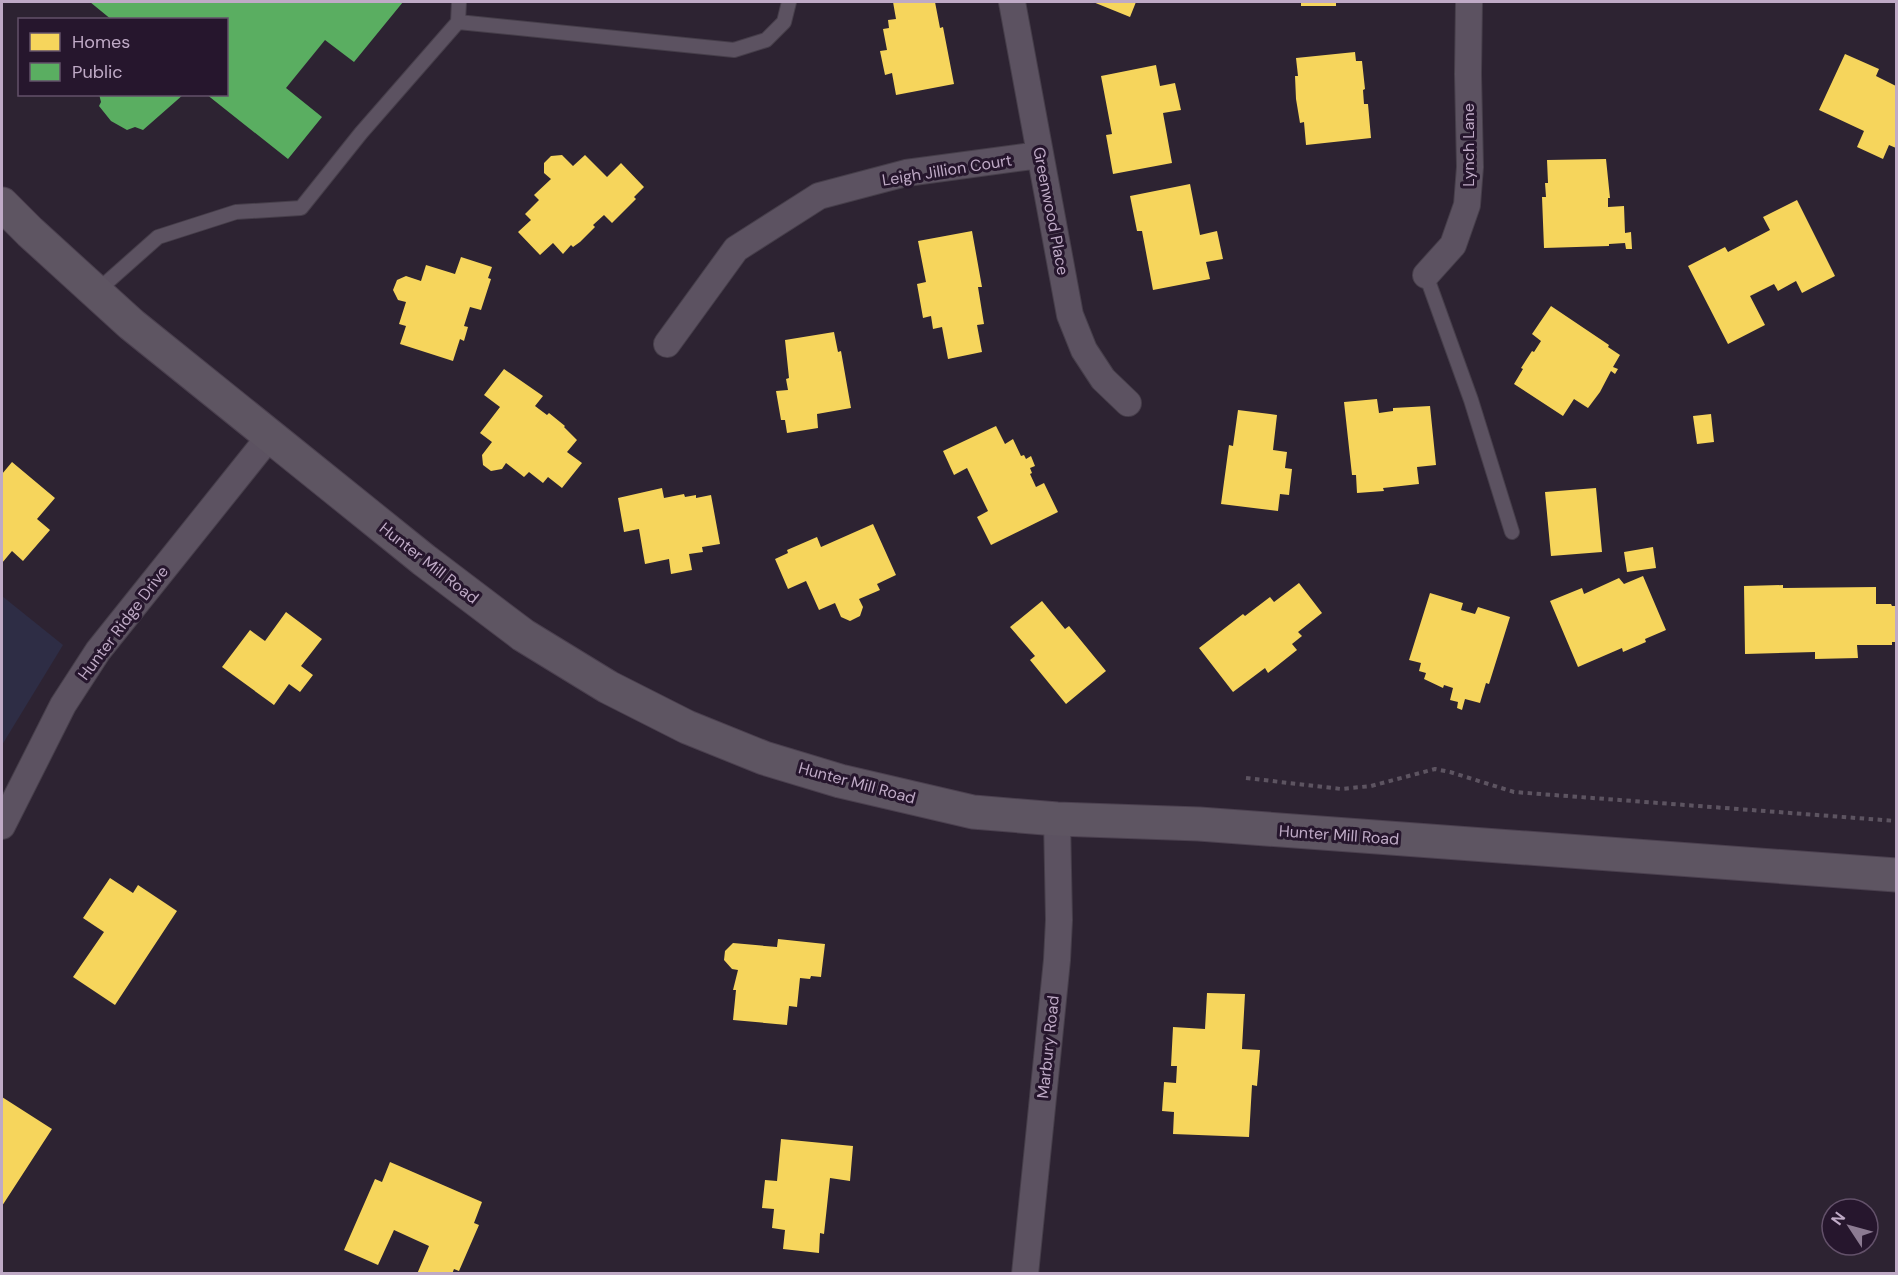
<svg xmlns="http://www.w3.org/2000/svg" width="1898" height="1275" font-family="'DM Sans',sans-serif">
<rect width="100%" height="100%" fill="#2d2332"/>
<path fill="#2e2d45" d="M2,596L63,645L2,745Z"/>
<path fill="#f6d55c" d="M893,2H935L940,28L943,27L954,84L896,95L892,73L885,75L880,51L887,50L883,29L889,28L888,20L896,19Z
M1093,2H1136L1130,17Z
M1301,2H1336V6H1301Z
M1355,52L1356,61H1362L1365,89L1363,90L1364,104H1368L1371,138L1306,145L1304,122L1300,123L1296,99L1295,76H1298L1296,58Z
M1845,54L1879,69L1876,76L1896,86V148L1889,145L1883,159L1857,147L1864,131L1819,110Z
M1156,65L1160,86L1175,83L1181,110L1163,113L1172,163L1113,174L1106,135L1112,134L1101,76Z
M562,155L573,166L585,155L607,177L621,163L644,187L634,197L636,199L612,223L604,215L593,225L595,227L580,242L573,247L571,245L563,254L553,243L540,255L518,232L531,220L525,214L539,200L534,195L551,179L544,173V163L551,156Z
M1606,159L1610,198H1608V207L1624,206L1625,233L1631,232L1632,249H1626L1625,243L1609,244V246L1544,248L1542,197H1546L1545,183H1548L1547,160Z
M1190,184L1200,235L1217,231L1223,259L1206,262L1210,279L1153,290L1142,231H1137L1130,196Z
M1797,200L1835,276L1802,293L1796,281L1778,291L1774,284L1750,296L1765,325L1728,344L1688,266L1725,247L1728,252L1770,230L1763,217Z
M972,231L982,287H978L984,324L977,325L982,352L948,359L942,327L933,329L931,316L923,318L917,284L926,282L918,241Z
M461,257L492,267L488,278L491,279L481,310L470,307L464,326L468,327L464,341L460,339L453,361L400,344L406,326L399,324L406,302L398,300L393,290L397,280L406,276L421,281L426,265L455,274Z
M1551,306L1609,345L1608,347L1620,355L1613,367L1618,369L1615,374L1611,371L1600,392L1588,408L1574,399L1563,416L1514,384L1523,369L1521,368L1532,351L1534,352L1541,341L1532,334Z
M834,332L838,352L841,351L851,408L817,414L818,428L787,433L785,420H781L776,391L788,390L786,379L789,378L785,340Z
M504,369L543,396L535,406L547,415L549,413L565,426L564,427L577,440L567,452L582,463L562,488L548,477L543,483L529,472L524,477L506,463L502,469L491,471L483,465L482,455L492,442L480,433L500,407L484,395Z
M1377,399L1379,413L1393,411V408L1430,406L1436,465L1417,467L1419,484L1383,488L1384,491L1357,493L1356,475H1352L1344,402Z
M1238,410L1277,415L1273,450L1287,452L1285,468L1292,469L1289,495L1280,494L1278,511L1221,504L1229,445L1233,446Z
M1711,414L1714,442L1697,444L1693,416Z
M996,426L1005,444L1013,439L1021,456L1024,455L1026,459L1031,456L1035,466L1030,468L1032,473L1030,474L1036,487L1044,483L1058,512L991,545L977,517L988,511L967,468L954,475L943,451Z
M12,462L55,498L37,519L50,530L23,561L12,551L2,563V474Z
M662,488L664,498L684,494L685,497L696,495V498L711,495L720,544L702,547L703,552L689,554L692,570L671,574L669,559L645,564L639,529L624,532L618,498Z
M1596,488L1602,552L1551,556L1545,492Z
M873,524L896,575L877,584L880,590L859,599L863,607L860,616L850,621L841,617L835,603L819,610L806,581L788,589L775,559L788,553L787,550L817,537L821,547Z
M1653,547L1656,568L1627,572L1624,552Z
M1643,576L1666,630L1645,639L1646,642L1623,652L1622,648L1578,667L1550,601L1582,588L1584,594L1619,578L1624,584Z
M1299,583L1322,613L1298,632L1302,636L1292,644L1297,650L1268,673L1265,668L1233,692L1199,648L1243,614L1245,616L1270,597L1274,602Z
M1783,585V588L1876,587V604H1891L1892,606H1896V642H1892V645H1857L1858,658L1815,659V652L1745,654L1744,586Z
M1430,593L1463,603L1461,610L1475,614L1478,607L1510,617L1489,684L1486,683L1480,703L1465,699L1462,710L1457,708L1458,702L1450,700L1453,688L1444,685L1443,688L1424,679L1426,673L1419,671L1421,663L1409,660Z
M1042,601L1065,629L1069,626L1106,671L1066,704L1030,660L1035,656L1010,627Z
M286,612L322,639L301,666L313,675L300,692L289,684L274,705L222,667L250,630L265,641Z
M110,878L133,893L138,885L177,911L115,1005L73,977L104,932L83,918Z
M778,939L825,944L821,977L811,976L810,979L800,978L797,1007L789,1006L787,1025L733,1020L736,990H733L738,970L732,969L724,960L725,951L733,943L777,947Z
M1207,993L1245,994L1242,1049L1260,1050L1257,1086L1252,1085L1249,1137L1173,1134L1174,1112L1162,1111L1164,1082L1176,1083L1177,1066H1171L1173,1027L1205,1029Z
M2,1097L52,1129L2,1206Z
M781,1139L853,1146L850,1181L830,1178L824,1234L820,1233L819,1253L783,1249L785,1230L772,1228L774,1209L762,1208L765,1180L777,1181Z
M390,1162L482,1202L474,1223L479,1225L459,1271L454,1269L452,1274H417L429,1246L394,1230L378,1265L344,1250L375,1179L382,1182Z"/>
<path fill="#5aae61" d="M90,2H403L354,62L325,40L286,88L322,117L288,159L206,94H226V20H112Z
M99,94H184L143,130L135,127L127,130L111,121L99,106L101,102Z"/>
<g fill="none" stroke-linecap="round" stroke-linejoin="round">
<g stroke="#463e4a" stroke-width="16">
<path id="lane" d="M458,22L734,50L766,40L784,22L789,2
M1426,275L1471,400L1512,532
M96,292L158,237L236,212L301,208L361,133L458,22L459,2"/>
</g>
<g stroke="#463e4a" stroke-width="28">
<path id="street" d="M1012,2L1070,315L1084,350L1103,379L1128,403
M1426,275L1453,245L1467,205L1470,167L1468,74L1469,2
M667,344L736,249L819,196L906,173L1040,155
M2,826L63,705L98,651L270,436
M1025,1274L1057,960L1059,920L1057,819"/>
</g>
<g stroke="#4b404f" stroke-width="35">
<path id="primary" d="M2,204L30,232L131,324L424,560L523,635L608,687L687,727L764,758L840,781L973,812L1057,819L1199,824L1896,875"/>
</g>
<path stroke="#5d5461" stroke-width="4" stroke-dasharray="4.5 4.5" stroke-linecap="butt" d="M1246,778L1341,789L1371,786L1435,769L1450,772L1514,792L1896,821"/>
<use href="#lane" stroke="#5c5261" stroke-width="14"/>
<use href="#street" stroke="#5c5261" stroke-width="26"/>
<use href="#primary" stroke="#5e5562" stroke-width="33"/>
</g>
<g text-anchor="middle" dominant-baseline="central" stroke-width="6" stroke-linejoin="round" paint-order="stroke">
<g font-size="16" fill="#bfaac6" stroke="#26162d">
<text transform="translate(1468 145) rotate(-90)">Lynch Lane</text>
<text transform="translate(947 170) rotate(-9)">Leigh Jillion Court</text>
<text transform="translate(1051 211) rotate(79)">Greenwood Place</text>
<text transform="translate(429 563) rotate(38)">Hunter Mill Road</text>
<text transform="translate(123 623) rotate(-53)">Hunter Ridge Drive</text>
<text transform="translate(857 783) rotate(15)">Hunter Mill Road</text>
<text transform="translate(1339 835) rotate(4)">Hunter Mill Road</text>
<text transform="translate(1048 1047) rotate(-84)">Marbury Road</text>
</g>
</g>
<rect width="1898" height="1275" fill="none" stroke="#bfaac6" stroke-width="6"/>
<rect x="18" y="18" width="210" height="78" fill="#26162d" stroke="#63516a" stroke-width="1.5"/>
<rect x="30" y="33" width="30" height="18" fill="#f6d55c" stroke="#63516a" stroke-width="1.5"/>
<text x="72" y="48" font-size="18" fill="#bfaac6">Homes</text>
<rect x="30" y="63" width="30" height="18" fill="#5aae61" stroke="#63516a" stroke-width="1.5"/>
<text x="72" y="78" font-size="18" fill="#bfaac6">Public</text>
<g transform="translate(1850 1227) rotate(306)"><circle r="28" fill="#26162d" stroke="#63516a" stroke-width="1.5"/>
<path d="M0-4.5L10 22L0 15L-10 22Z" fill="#8c7b92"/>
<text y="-9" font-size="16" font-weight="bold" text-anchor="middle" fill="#bfaac6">N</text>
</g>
</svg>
